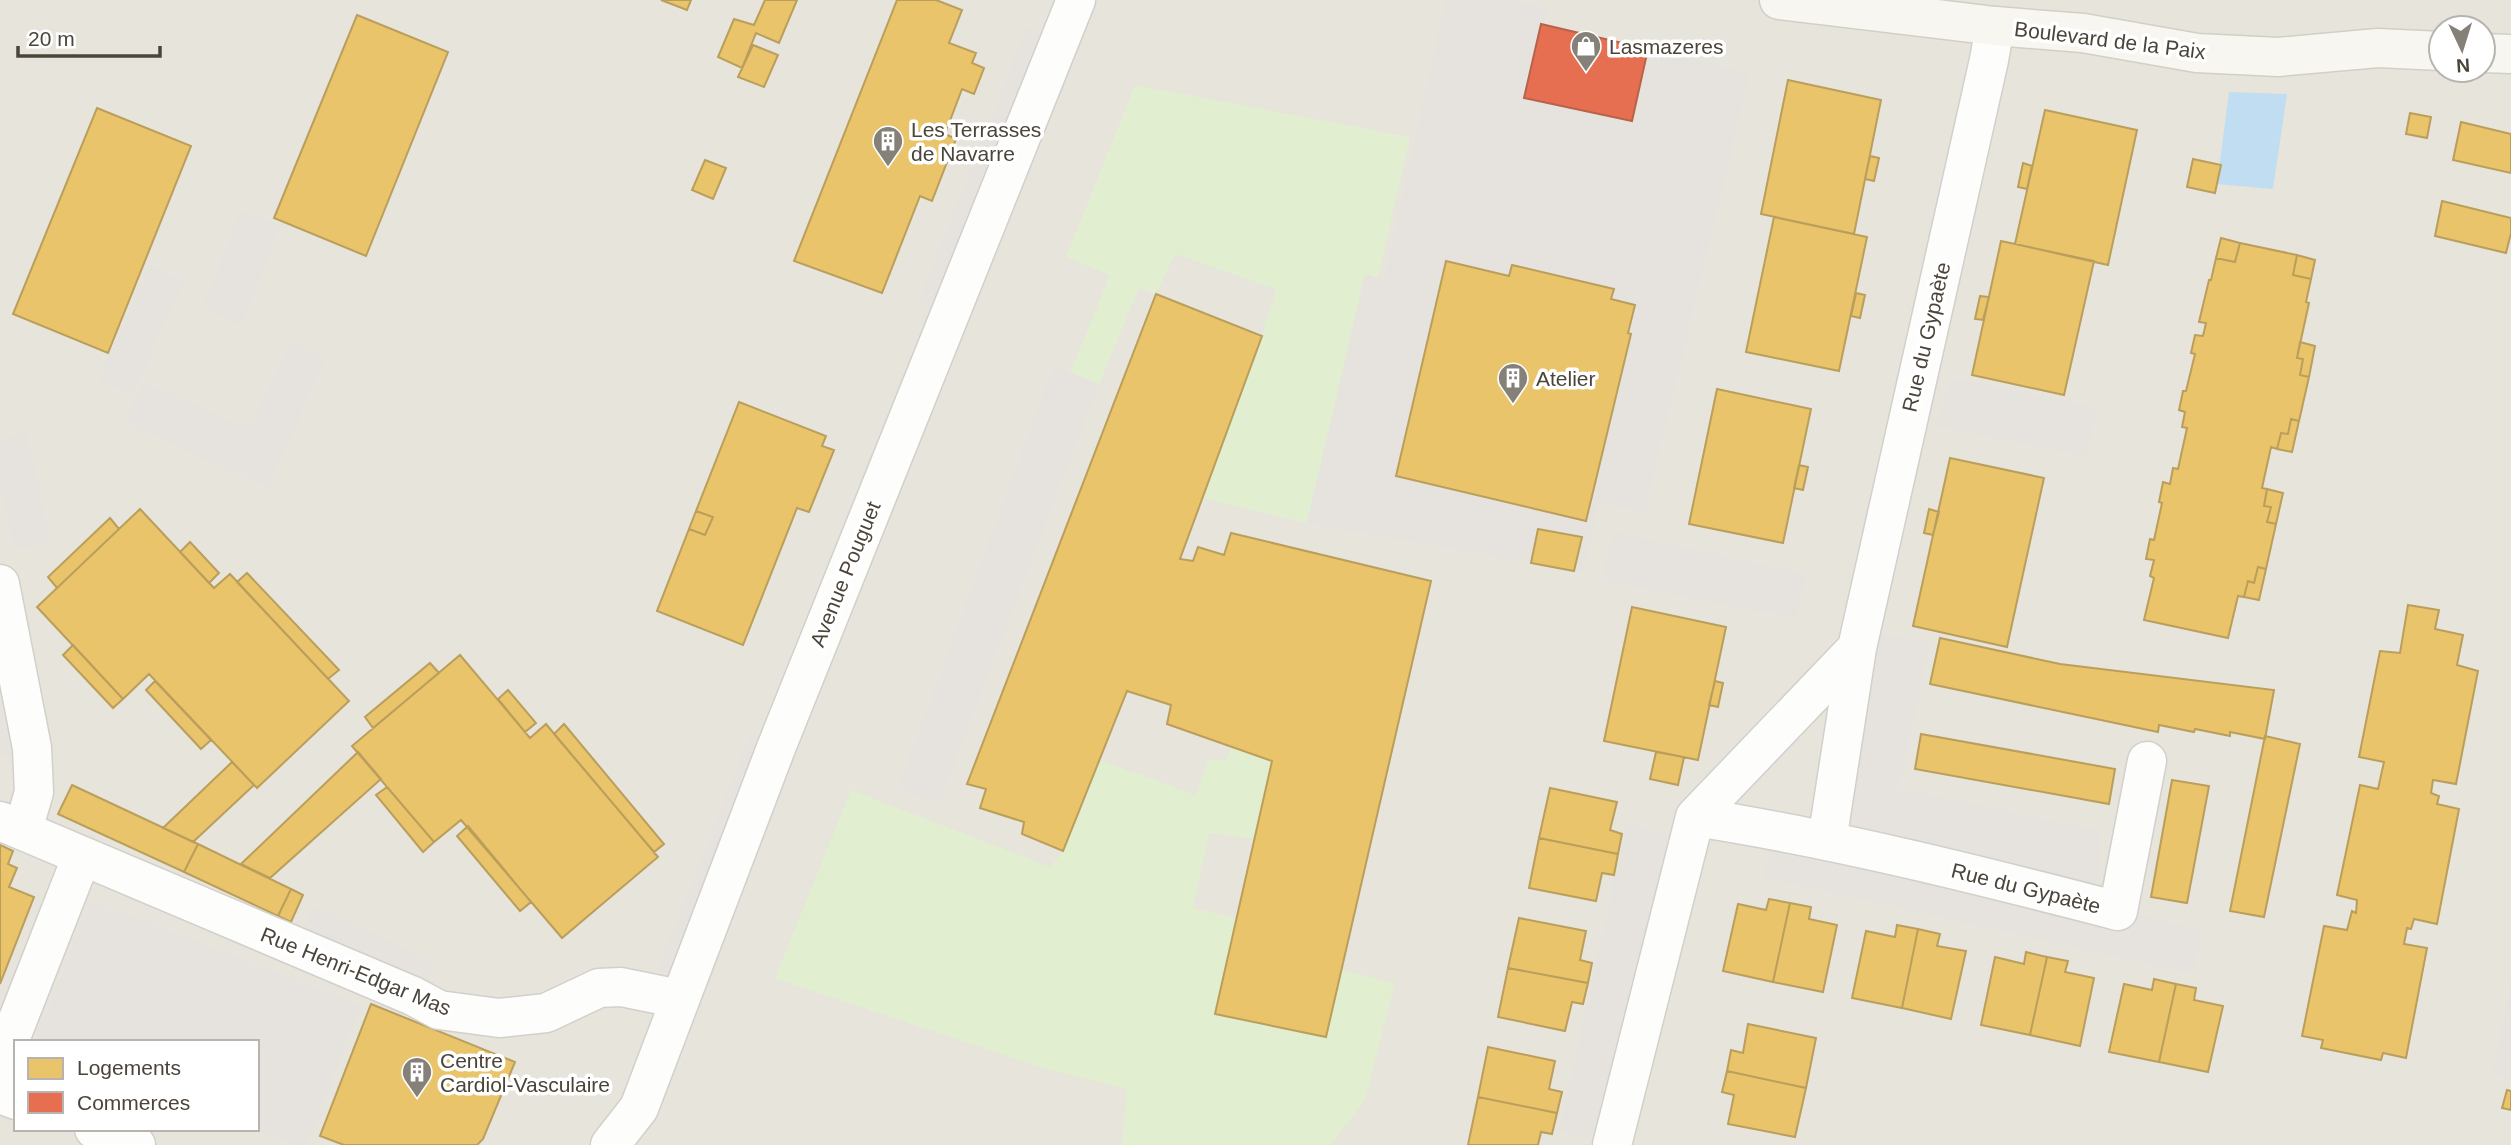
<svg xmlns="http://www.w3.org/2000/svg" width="2511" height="1145" font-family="Arial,sans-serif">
<rect width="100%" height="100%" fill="#f4f2ee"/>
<path fill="#e7e4dc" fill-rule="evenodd" d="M0,0H2511V1145H0ZM2441,28H2483V70H2441ZM16,1042H257V1129H16Z"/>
<path fill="#e1eecf" d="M1135,85L1410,137L1378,278L1365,275L1307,523L1202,498L1262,336L1276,289L1175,254L1156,294L1139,288L1099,384L1070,373L1110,275L1066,257Z
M1231,747L1272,761L1255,839L1209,833L1193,908L1237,918L1215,1014L1325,1037L1342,970L1395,983L1365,1100L1331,1145H1122L1127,1089L1036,1066L775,978L851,790L1050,867L1063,851L1099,760L1196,795L1209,759L1225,761Z"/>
<path fill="#e6e3df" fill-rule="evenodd" d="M1446,0H1510L1547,8L1524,98L1632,121L1648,49L1750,73L1645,513L1599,503L1583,572L1307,523L1365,274L1384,279ZM1446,261L1509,276L1512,265L1613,289L1611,299L1635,305L1628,333L1631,334L1586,521L1396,476Z
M1026,28L1041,31L934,308L918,303Z
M241,210L281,226L242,325L202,308Z
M150,265L184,280L132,396L98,381Z
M290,342L326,358L268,488L125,423L144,382L250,429Z
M1053,366L1099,384L939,804L898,788Z
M1950,378L2098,407L2086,456L1936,427Z
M27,433L51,542L14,550L0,483V439Z
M1614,532L1807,574L1796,618L1601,581Z
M1861,629L1930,643L1899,788L2101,831L2095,904L2202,930L2193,974L1763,877L1775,829L1827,841Z
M0,699L11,758L0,754Z
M750,735L776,748L679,977L657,969Z
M1627,824L1689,839L1612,1144L1559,1132Z
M91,900L361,1005L307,1145H294L253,1129H257V1042H35Z
M314,906L435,962L424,986L303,929Z
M2511,982V1078L2491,1077Z"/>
<path fill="#c0ddf1" d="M2229,92L2287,94L2273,189L2217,184Z"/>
<path fill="#e9c46a" stroke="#ba9e5b" stroke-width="2" d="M661,0H691L687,10Z
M765,0H797L779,43L756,33L742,68L718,57L734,19L754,25Z
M897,0H936L962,10L949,43L976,53L972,63L984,68L974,94L962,89L945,134L956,139L932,201L920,196L882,293L794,261Z
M357,15L448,52L366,256L274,218Z
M753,45L778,55L764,87L738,77Z
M1788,80L1881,100L1854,234L1761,214Z
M97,108L191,146L108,353L13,314Z
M2045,110L2137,130L2108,265L2015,244Z
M2410,113L2431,117L2427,138L2406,134Z
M2461,122L2511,134V173L2453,160Z
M1870,156L1879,158L1874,181L1865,179Z
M2193,159L2221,165L2215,193L2187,187Z
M705,160L726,168L713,199L692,190Z
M2023,163L2032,166L2027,189L2018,187Z
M2442,201L2511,218V233L2506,253L2435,236Z
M1774,217L1867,237L1839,371L1746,352Z
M2221,238L2240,243L2235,262L2216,258Z
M2001,241L2094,261L2064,395L1972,375Z
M2240,243L2297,255L2293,275L2311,279L2306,302L2309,303L2297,358L2303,359L2300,375L2309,377L2299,421L2291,419L2288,434L2281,433L2277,449L2271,447L2262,488L2267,489L2264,506L2271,507L2267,522L2276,524L2266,569L2258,567L2254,583L2248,581L2244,597L2238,596L2228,638L2144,620L2154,578L2150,576L2154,560L2146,559L2150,539L2154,540L2162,503L2159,502L2163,482L2170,484L2173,468L2178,469L2187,428L2182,427L2185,412L2179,410L2183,391H2186L2195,354L2191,353L2195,335L2203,336L2206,323L2199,322L2209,280H2211L2216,258L2235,262Z
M2297,255L2315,260L2311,279L2293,275Z
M1446,261L1509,276L1512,265L1614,289L1611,299L1635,305L1628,333L1631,334L1586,521L1396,476Z
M1856,293L1865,295L1860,318L1851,316Z
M1156,294L1262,336L1180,559L1193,561L1198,547L1224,555L1231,533L1431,581L1326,1037L1215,1014L1272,761L1167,724L1171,705L1127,691L1063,851L1022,834L1024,822L980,808L986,789L967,784Z
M1980,296L1989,297L1983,320L1975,319Z
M2300,342L2315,346L2309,377L2300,375L2303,359L2297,358Z
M1717,389L1811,409L1783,543L1689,524Z
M739,402L826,436L822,446L834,450L809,512L797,508L743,645L657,611L689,529L705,535L713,517L696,511Z
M2291,419L2299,421L2292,452L2277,449L2281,433L2288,434Z
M1950,458L2044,478L2007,647L1913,626Z
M1799,465L1808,467L1803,490L1794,488Z
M2267,489L2283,493L2276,524L2267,522L2271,507L2264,506Z
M140,509L214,588L230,574L349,701L257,788L149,674L123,699L37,607Z
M1929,509L1939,512L1933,535L1924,533Z
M696,511L713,517L705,535L689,529Z
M110,518L119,529L57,588L48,577Z
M1538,529L1582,537L1574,571L1531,563Z
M190,542L219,573L209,583L180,552Z
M2258,567L2266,569L2259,600L2244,597L2248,581L2254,583Z
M247,573L339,670L328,679L237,582Z
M2408,605L2439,610L2435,629L2463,635L2457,665L2478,671L2456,784L2433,780L2431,793L2439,796L2437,804L2459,809L2437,924L2414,919L2411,929L2407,928L2404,944L2427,948L2406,1058L2383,1053L2381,1060L2321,1048L2323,1040L2302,1036L2324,926L2347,930L2352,911L2356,913L2357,900L2337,895L2360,785L2378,789L2384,762L2359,757L2380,651L2400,653Z
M1632,607L1726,627L1698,760L1604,741Z
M1940,638L2060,664L2274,690L2265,739L2230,732V736L2195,729L2194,732L2159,725L2158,732L1930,684Z
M73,645L123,699L113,708L63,655Z
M460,655L530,738L546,724L658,857L562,938L461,820L434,842L352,746Z
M430,663L439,673L373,728L365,717Z
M155,681L211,740L201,749L146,690Z
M1715,681L1723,683L1718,707L1709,705Z
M508,690L536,723L525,732L498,699Z
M564,724L664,844L654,852L554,734Z
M1921,734L2115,769L2109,804L1915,769Z
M2265,736L2300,744L2264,917L2230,911Z
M358,752L381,779L270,878L241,864Z
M1656,752L1684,757L1678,785L1650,779Z
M232,762L254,785L193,842L163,828Z
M2172,780L2209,786L2187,903L2151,897Z
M72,785L198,844L184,872L58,814Z
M387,787L434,842L423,852L376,795Z
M1550,788L1617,802L1610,830L1622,834L1618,854L1539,838Z
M468,826L531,902L520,911L457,836Z
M1539,838L1618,854L1614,875L1602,873L1596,901L1529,888Z
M198,844L291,889L278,916L184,872Z
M0,845L13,851L8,864L17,868L9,887L34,897L0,984Z
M291,889L303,895L291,922L278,916Z
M1769,899L1790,903L1773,982L1723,971L1738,904L1766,910Z
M1790,903L1811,907L1809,919L1837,925L1823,992L1773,982Z
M1519,918L1586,931L1580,960L1592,963L1588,983L1508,968Z
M1897,925L1918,929L1902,1008L1852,998L1866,931L1895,937Z
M1918,929L1940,934L1937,946L1966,951L1951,1019L1902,1008Z
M2026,952L2047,957L2030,1035L1981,1025L1995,957L2024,964Z
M2047,957L2068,961L2065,972L2094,978L2080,1046L2030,1035Z
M1508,968L1588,983L1583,1004L1572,1002L1565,1031L1498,1017Z
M2154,979L2176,984L2159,1062L2109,1052L2124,984L2152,990Z
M2176,984L2196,988L2194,1000L2223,1006L2208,1072L2159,1062Z
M371,1004L515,1062L483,1139L477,1145H344L320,1136Z
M1748,1024L1816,1038L1806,1088L1727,1071L1731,1050L1743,1053Z
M1488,1047L1555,1061L1549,1089L1562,1092L1557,1113L1478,1097Z
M1727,1071L1806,1088L1795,1137L1728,1124L1734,1095L1722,1092Z
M2507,1090L2511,1091V1110L2502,1108Z
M1478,1097L1557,1113L1552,1134L1541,1132L1538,1145H1468Z"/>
<path fill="#e76f51" stroke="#b8624a" stroke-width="2" d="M1541,24L1648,49L1632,121L1524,98Z"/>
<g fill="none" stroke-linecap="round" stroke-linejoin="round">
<g stroke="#d2d0cb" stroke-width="41">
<path id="minor" d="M0,584L32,748L34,792L23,830
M1695,817C1837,839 1979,875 2118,911L2147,761
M0,821L413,996L439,1010L499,1018L546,1013L599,988L621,987L680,999
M1827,841L1857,648L1989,60L1995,26
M0,1065L82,856
M0,1094L16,1100
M94,1129L136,1145
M610,1145L639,1108L776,748L1076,0
M1612,1145L1695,817L1857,648"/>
</g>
<g stroke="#d3cfc5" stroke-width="41">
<path id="secondary" d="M1779,0L1995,26L2083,33L2197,53L2278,57L2378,48L2441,51
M2483,53L2511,54"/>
</g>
<use href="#minor" stroke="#fdfdfc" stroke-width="38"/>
<use href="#secondary" stroke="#f7f6f1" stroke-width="38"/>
</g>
<defs>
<g id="shop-pin" transform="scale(1.575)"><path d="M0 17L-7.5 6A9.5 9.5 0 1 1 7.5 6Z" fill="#868178" stroke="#fff"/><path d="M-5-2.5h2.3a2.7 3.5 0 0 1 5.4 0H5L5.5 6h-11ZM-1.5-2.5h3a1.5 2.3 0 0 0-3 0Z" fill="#fff"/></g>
<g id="building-pin" transform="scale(1.575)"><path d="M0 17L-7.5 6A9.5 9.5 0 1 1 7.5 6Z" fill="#868178" stroke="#fff"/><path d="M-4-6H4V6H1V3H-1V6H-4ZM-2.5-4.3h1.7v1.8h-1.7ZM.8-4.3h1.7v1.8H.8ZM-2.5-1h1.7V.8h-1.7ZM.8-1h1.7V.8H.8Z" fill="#fff"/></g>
</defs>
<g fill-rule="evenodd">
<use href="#shop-pin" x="1586" y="46"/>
<use href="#building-pin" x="888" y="141"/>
<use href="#building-pin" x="1513" y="378"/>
<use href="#building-pin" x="417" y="1072"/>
</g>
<g text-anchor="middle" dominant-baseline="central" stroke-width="7" stroke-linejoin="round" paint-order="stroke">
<g font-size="21" fill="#4b4439" stroke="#fff">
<text transform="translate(2110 40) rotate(7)">Boulevard de la Paix</text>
<text transform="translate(1926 337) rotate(-77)">Rue du Gypaète</text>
<text transform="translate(845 574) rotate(-68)">Avenue Pouguet</text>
<text transform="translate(2026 888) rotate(14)">Rue du Gypaète</text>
<text transform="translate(356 971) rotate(22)">Rue Henri-Edgar Mas</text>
</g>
<g font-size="21" fill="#4b4439" stroke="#fff" text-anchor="start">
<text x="1609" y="46">Lasmazeres</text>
<text x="911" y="129">Les Terrasses<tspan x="911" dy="24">de Navarre</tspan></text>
<text x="1536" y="378">Atelier</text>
<text x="440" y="1060">Centre<tspan x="440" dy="24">Cardiol-Vasculaire</tspan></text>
</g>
</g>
<rect x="14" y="1040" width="245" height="91" fill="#ffffff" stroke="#b7b4b0" stroke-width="2"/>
<rect x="28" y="1058" width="35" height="21" fill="#e9c46a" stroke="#b7b4b0" stroke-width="2"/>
<text x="77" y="1075" font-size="21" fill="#4b4439">Logements</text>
<rect x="28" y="1092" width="35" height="21" fill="#e76f51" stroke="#b7b4b0" stroke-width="2"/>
<text x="77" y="1110" font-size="21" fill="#4b4439">Commerces</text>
<g transform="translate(2462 49) rotate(176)"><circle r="33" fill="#ffffff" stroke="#b7b4b0" stroke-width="2"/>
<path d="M0-5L12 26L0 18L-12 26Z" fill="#868178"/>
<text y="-10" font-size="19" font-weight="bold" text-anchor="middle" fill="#4b4439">N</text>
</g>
<path d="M18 46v10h142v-10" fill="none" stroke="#4b4439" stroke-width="3.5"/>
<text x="28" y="46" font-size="21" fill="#4b4439" stroke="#ffffff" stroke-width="5" paint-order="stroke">20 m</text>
</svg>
